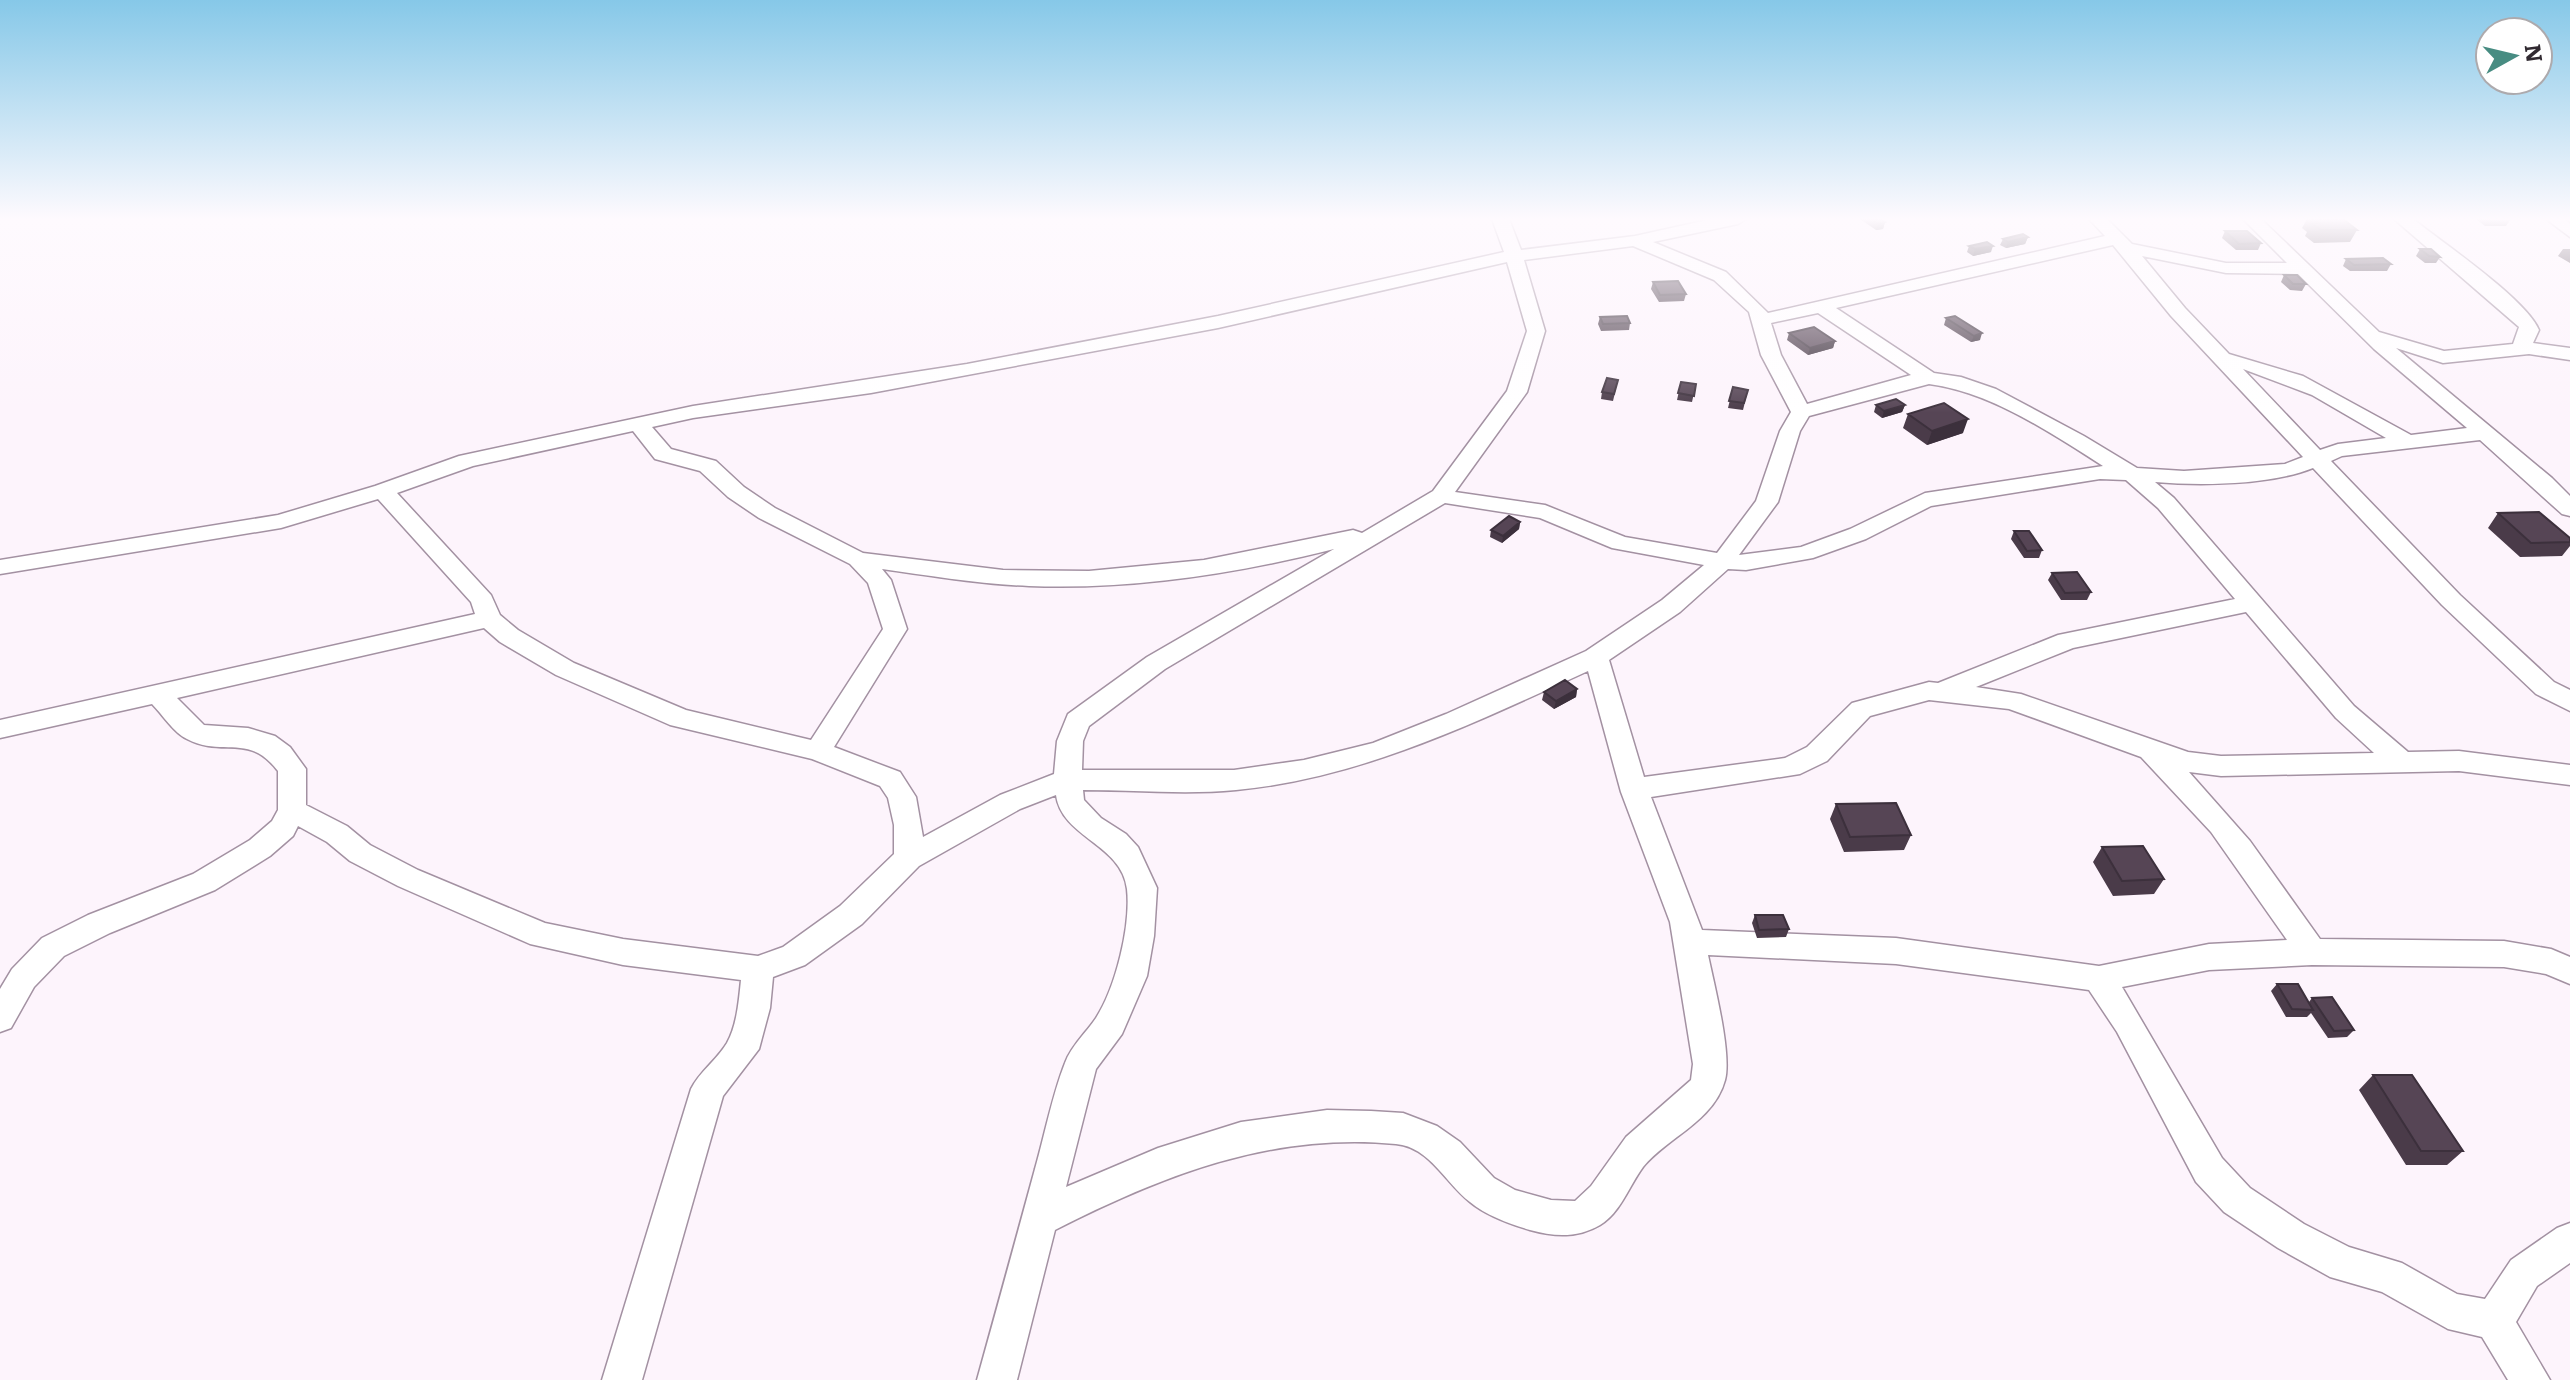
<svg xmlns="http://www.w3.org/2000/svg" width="2570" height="1380" font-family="Literata,serif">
<rect width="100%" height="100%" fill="#fdf4fc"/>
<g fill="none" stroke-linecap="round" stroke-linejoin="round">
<g stroke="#a391a2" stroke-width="3">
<path id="street" d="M1492,219H1509L1521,250L1635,236L1712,219H1746L1738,224L1653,242L1726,272L1768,313L2105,236L2089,219H2107L2132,244L2226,263H2287L2243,219H2261L2379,332L2444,351L2513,344L2519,327L2394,219H2413C2443,243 2526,299 2539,330L2533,343L2570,348V360L2529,354L2443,363L2396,348L2552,478L2570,496V516L2562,514L2480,440L2342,456L2331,461L2460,595L2554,682L2570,690V711L2536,694L2442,605L2313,468C2271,485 2201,486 2155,482L2174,498L2354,706L2408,752L2459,751L2570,765V785L2459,771L2221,776L2189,772L2250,841L2320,939L2504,941L2551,949L2570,957V984L2546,974L2504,967L2312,965L2209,970L2122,987L2222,1158L2250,1188L2304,1224L2349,1247L2402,1263L2457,1294L2485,1299L2511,1260L2557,1228L2570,1223V1263L2537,1286L2516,1322L2550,1380H2508L2482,1337L2448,1329L2382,1292L2330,1277L2278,1248L2224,1212L2196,1182L2117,1032L2089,990L1896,964L1708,955C1714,984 1732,1054 1725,1080C1714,1121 1668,1137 1643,1167C1629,1186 1621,1212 1600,1225C1578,1238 1555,1237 1530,1230C1510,1224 1487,1216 1470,1202C1446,1184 1430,1147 1396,1144C1272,1132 1163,1175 1055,1230L1017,1380H977C997,1309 1016,1239 1035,1169C1045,1134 1052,1096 1065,1063C1071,1046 1086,1033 1096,1018C1116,987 1131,925 1127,889C1122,844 1062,838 1056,795L1020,809L919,866L862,924L805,965L773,977L770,1008L759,1049L723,1096L642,1380H602L691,1089C700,1071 717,1060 727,1043C737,1025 739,1000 741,980L623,965L530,944L398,886L350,861L327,842L298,826L293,836L270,856L215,890L110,933L64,956L34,987L11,1028L0,1032V989L12,969L42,938L88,915L193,874L250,840L272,821L278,810V771C248,732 224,758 187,739C174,733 162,714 152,704L0,738V720L475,614L471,602L378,499L281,528L0,574V560L278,515L375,486L459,456L693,406L967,364L1218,316L1504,252ZM2113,245L2171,316L2303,457L2285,464L2184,471L2137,468L2084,436L1996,389L1961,377L1934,373L1836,308ZM1633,246L1714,280L1749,312L1761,355L1791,412L1780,431L1756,501L1717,553L1625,537L1545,505L1455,492L1527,392L1545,331L1524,260ZM2142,256L2226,273L2298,274L2374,349L2467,428L2411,435L2303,376L2229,354L2185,308ZM1507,262L1527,331L1507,391L1433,491L1362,533L1353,530L1204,560L1089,571L1003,570L863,553L775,508L744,487L716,461L671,449L652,427L693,418L871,393L1218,328ZM1818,313L1911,375L1807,404L1781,355L1771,323ZM2243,369L2312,395L2386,438L2338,444L2320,450ZM1929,384C1991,392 2051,433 2103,466L1925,493L1850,529L1801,547L1739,555L1778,502L1800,431L1809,416ZM633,431L655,459L700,471L728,497L759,518L850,564L868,583L883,629L811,740L686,710L574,663L518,630L500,615L491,595L397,493L473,466ZM2100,479L2126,480L2158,508L2235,599L2058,635L1938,683L1929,682L1852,703L1807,747L1785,758L1644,777L1609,660L1680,612L1728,569L1746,570L1813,558L1866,539L1931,506ZM1445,503L1540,518L1612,548L1704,565L1662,600L1586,651L1446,714L1373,743L1304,760L1234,770H1082L1083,741L1089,726L1165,669ZM1334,549L1147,657L1068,714L1057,741L1054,774L1000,795L923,837L916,797L900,772L834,747L907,629L891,580L882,569C931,576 980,584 1029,586C1131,590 1235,574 1334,549ZM2246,612L2336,718L2374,753L2221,756L2188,752L2021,694L1976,687L2073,648ZM484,628L500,642L556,675L670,725L812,759L880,786L888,798L894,825V854L840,906L783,947L758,956L623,939L545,923L418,870L370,845L347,826L306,805V769L290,747L275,736L248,728L204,725L177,698ZM1588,671L1621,792L1670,922L1693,1064L1691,1080L1626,1137L1591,1186L1575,1201L1551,1200L1515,1190L1494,1178L1460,1142L1437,1126L1403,1113L1371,1111L1327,1110L1241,1122L1158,1148L1066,1187L1096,1069L1122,1034L1147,976L1154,936L1157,888L1138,847L1126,834L1101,818L1084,800L1083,790C1133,790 1186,795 1236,790C1362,778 1474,723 1588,671ZM1929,700L2009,709L2141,757L2211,832L2287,940L2209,944L2099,966L1896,938L1702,930L1651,797L1800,774L1827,761L1870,716Z
M2546,219H2565L2570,224V237Z"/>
</g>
<use href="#street" fill="#fff" fill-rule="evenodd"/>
</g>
<path fill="#4a3b49" d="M1860,219H1880L1885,222L1883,229L1876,230Z
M2307,219H2343L2357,230L2350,242L2314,243L2305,236L2307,232L2302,228Z
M2476,219L2510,220L2506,226H2485Z
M2225,231L2261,243L2258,250H2236L2222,238Z
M2028,237L2025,244L2006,248L2000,245L2003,239Z
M1969,246L1991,252L1973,256L1967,252Z
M2420,249L2440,257L2436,263H2425L2416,256Z
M2563,249H2570V263L2558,256Z
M2346,259L2391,264L2387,271H2350L2343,266Z
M2284,275L2306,284L2302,291L2290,290L2281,282Z
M1653,282L1686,294L1684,301L1659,302L1651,289Z
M1600,317L1630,323L1629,330L1601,331L1598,324Z
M1946,318L1980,340L1971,342L1944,325Z
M1789,333L1835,341L1833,348L1808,355L1787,340Z
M1618,380L1613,401L1601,399L1602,392Z
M1681,382L1696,384L1692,402L1677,400Z
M1733,387L1748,390L1743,410L1728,408Z
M1876,405H1905L1902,412L1882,418L1874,412Z
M1908,414L1963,433L1927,445L1903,428Z
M2498,513L2570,538V546L2562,556L2520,557L2488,528Z
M1520,522L1519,529L1502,543L1490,537L1491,530Z
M2014,531L2042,550L2039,558H2024L2011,539Z
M2052,573L2091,592L2087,600H2061L2048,580Z
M1577,689L1576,697L1554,709L1542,700L1544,692Z
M1836,804L1911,835L1904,850L1844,852L1830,819Z
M2102,847L2164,879L2154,894L2113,896L2093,862Z
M1755,915L1789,929L1786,937L1757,938L1752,923Z
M2277,984L2309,1002L2312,998L2354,1030L2347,1037L2328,1038L2311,1013L2307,1017H2286L2271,991Z
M2373,1075L2463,1151L2447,1165H2406L2359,1090Z"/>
<path fill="#3c303c" d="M1885,222L1883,229L1876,230L1878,224Z
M2028,237L2025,244L2006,248L2008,242Z
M1993,246L1991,252L1973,256L1975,249Z
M1982,333L1980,340L1971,342L1974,336Z
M1835,341L1833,348L1808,355L1810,348Z
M1905,405L1902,412L1882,418L1884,411Z
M1968,419L1963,433L1927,445L1932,431Z
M1520,522L1519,529L1502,543L1503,536Z
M1577,689L1576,697L1554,709L1556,701Z"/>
<path fill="#564555" stroke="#3c303c" stroke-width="2" d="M1872,219H1880L1885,222L1878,224Z
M2314,219H2343L2357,230H2321L2311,223H2318Z
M2225,231H2247L2261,243L2239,244Z
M2023,234L2028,237L2008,242L2003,239Z
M1987,242L1993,246L1975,249L1969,246Z
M2420,249H2431L2440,257L2429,256Z
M2383,258L2391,264L2354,265L2346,259Z
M2284,275H2297L2306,284H2293Z
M1678,281L1686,294L1660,295L1653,282Z
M1627,316L1630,323L1603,324L1600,317Z
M1955,316L1982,333L1974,336L1946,318Z
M1814,327L1835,341L1810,348L1789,333Z
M1607,378L1618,380L1614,394L1602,392Z
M1681,382L1696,384L1694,396L1678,393Z
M1733,387L1748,390L1744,403L1729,401Z
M1896,399L1905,405L1884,411L1876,405Z
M1944,403L1968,419L1932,431L1908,414Z
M2539,512L2570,538V542L2531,543L2498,513Z
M1509,516L1520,522L1503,536L1491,530Z
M2014,531H2029L2042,550L2027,551Z
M2077,572L2091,592L2065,593L2052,573Z
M1565,680L1577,689L1556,701L1544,692Z
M1896,803L1911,835L1850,837L1836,804Z
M2143,846L2164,879L2122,881L2102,847Z
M1755,915H1783L1789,929L1759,930Z
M2277,984H2298L2313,1010L2292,1009Z
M2332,997L2354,1030L2334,1031L2312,998Z
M2373,1075H2412L2463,1151H2421Z"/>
<linearGradient id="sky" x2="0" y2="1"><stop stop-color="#86c8e8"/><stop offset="0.53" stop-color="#fefafe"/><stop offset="1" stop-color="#fefafe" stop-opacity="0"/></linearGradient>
<rect width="2570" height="413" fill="url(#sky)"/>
<g transform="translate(2514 56) rotate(82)"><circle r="38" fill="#ffffff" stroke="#adaaad" stroke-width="2"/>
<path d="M0-6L14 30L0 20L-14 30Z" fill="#478c82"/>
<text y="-12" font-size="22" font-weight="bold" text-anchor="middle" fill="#312a31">N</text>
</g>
</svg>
